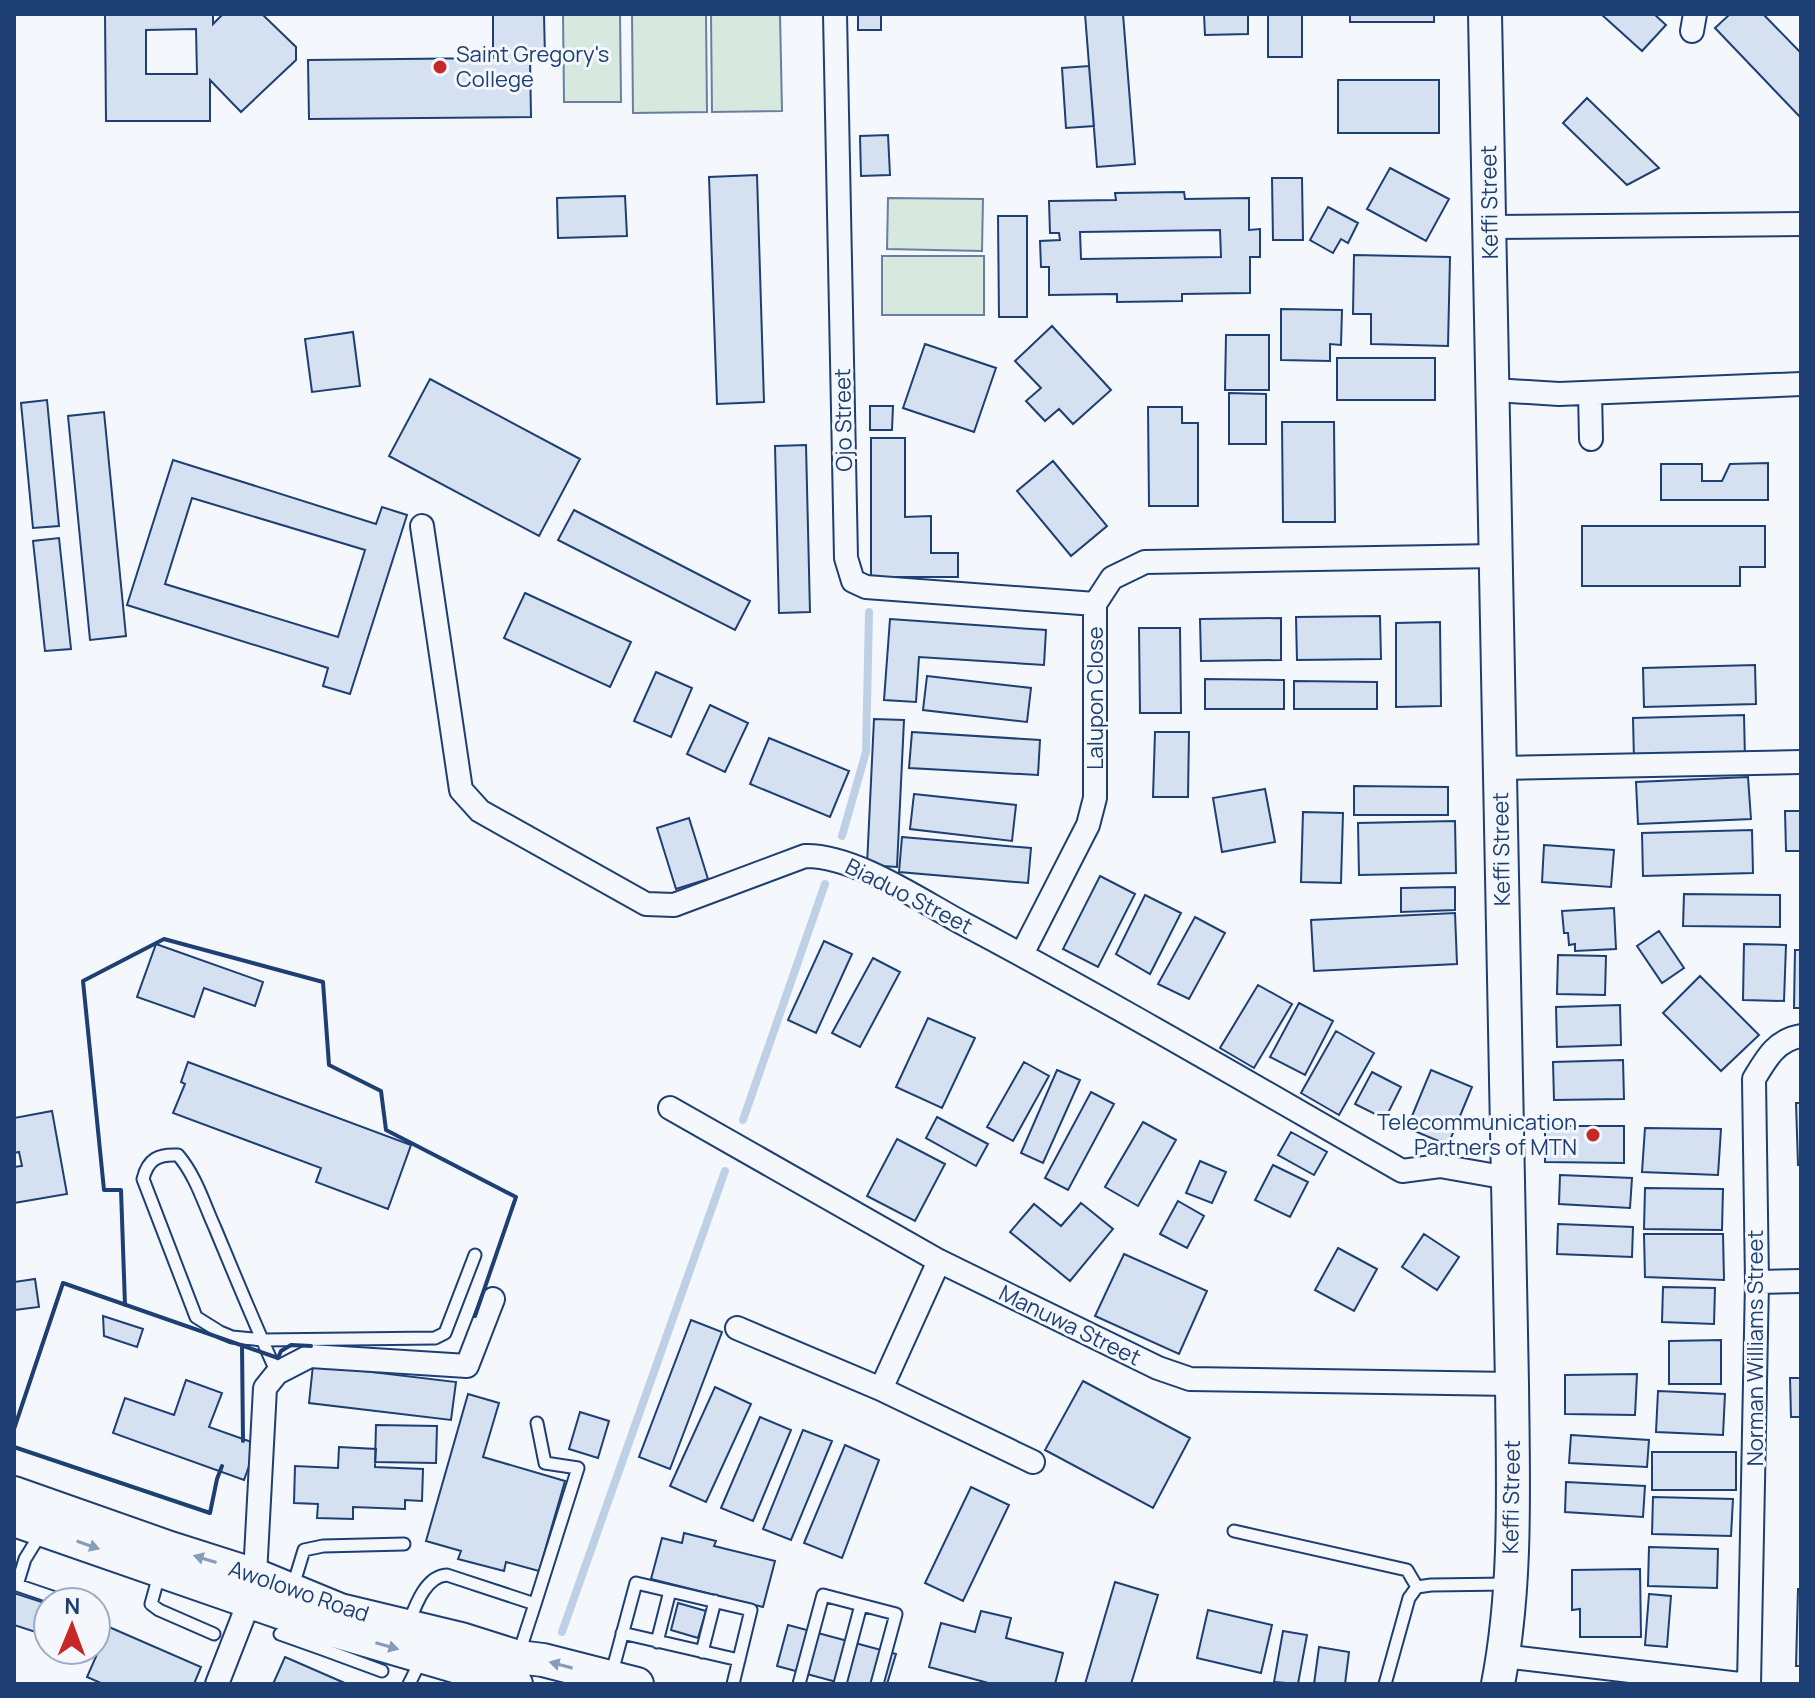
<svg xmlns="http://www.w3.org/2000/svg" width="1815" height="1698" font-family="Manrope,sans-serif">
<rect width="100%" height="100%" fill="#f4f7fb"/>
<path fill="#d7e8df" stroke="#687fa3" stroke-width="2" d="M563,14H620L621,102H564Z
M632,14H706L707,112L633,113Z
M711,14H780L782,111L712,112Z
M888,198L983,199L982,251L887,249Z
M882,256H984V315H882Z"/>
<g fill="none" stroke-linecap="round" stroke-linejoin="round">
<path stroke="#bed0e5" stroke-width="8" d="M842,836L866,752L869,612
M743,1120L825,884
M562,1632L725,1171"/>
</g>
<path fill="#d5e0f0" stroke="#1d3f73" stroke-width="2" fill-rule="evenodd" d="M105,14H213V24L223,14H262L296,47V60L241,112L210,80V121H106ZM196,29L197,74H146V30Z
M493,14H544L545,58H530L531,117L309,119L308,60L493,58Z
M858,14H881V30H858Z
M1085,14H1123L1135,164L1097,167Z
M1204,14H1248V34L1205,35Z
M1268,14H1302V57H1268Z
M1350,14H1434V22H1350Z
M1601,14H1654L1666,25L1642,51Z
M1730,14H1763L1801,53V118L1715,28Z
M1089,66L1094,126L1066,128L1062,68Z
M1338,80H1439V133H1338Z
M1587,98L1659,168L1627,185L1563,123Z
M888,135L890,175L861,176L860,136Z
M1390,168L1449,199L1426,241L1367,209Z
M757,175L764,402L717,404L709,177Z
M1272,178H1302L1303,240H1273Z
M1184,192L1185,199L1249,198V230L1260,229V257H1250V293L1182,294V301L1117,302V294L1049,295V267H1041L1040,241L1060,240L1059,233H1050L1049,201L1116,200L1115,193ZM1220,230L1221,257L1081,259L1080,232Z
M625,196L627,236L558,238L557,198Z
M1328,207L1358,223L1348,243L1341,239L1333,253L1310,240Z
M998,216H1027V317H999Z
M1354,255L1450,257L1448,346L1371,344V314H1353Z
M1281,309L1342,310L1341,345L1330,344V361L1281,360Z
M1052,326L1111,390L1073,424L1059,409L1045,421L1026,401L1041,388L1015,361Z
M353,332L360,386L312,392L305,339Z
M1226,335H1269V390H1225Z
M925,344L996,368L974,432L903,408Z
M1337,358H1435V400H1337Z
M430,379L580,459L539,536L389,456Z
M1229,393L1266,394V444H1229Z
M47,400L59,526L33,528L21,403Z
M870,406H893L892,430H870Z
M1148,407H1182V423H1198V506H1149Z
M104,412L126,636L90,640L68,416Z
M1282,422H1334L1335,522H1283Z
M871,438H905V517L931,516V553H958V577H871Z
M806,445L810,612L779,613L775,446Z
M173,460L376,524L382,507L407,515L350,694L323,686L328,668L127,605ZM192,498L365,550L338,637L165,584Z
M1053,461L1107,526L1071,556L1017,491Z
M1768,463V500H1661V464H1702V481H1722L1730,464Z
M574,510L750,601L735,630L558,540Z
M1582,526H1765V567H1740V586H1582Z
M59,538L71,649L45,651L33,541Z
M525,593L631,642L610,687L504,638Z
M1380,616L1381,659L1297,660L1296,617Z
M1281,618V660L1201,661L1200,619Z
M890,619L1046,630L1044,665L919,657L916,702L884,700Z
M1440,622L1441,706L1396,707V623Z
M1139,628H1180L1181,713H1140Z
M1755,665L1756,704L1644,707L1643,668Z
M656,672L692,688L671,737L634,721Z
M927,676L1031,688L1027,722L923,710Z
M1205,679L1284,680V709H1205Z
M1294,681L1377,682V709H1294Z
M710,705L748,723L725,772L687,754Z
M1744,715L1745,759L1634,761L1633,718Z
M874,719L904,720L897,867L867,865Z
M912,732L1040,740L1038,775L909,768Z
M1155,732H1189L1188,797H1153Z
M769,738L849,771L830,817L750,784Z
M1748,777L1751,819L1638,824L1636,782Z
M1354,786L1448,787V815H1354Z
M1265,789L1275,842L1222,852L1213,798Z
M914,794L1016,805L1012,841L910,829Z
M1785,811H1801V851H1786Z
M1303,812L1343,813L1341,883L1301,882Z
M689,818L708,879L676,889L657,828Z
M1455,821L1456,873L1359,875L1358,823Z
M1752,830L1753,873L1643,876L1642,833Z
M902,837L1031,848L1028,883L899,872Z
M1544,845L1614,850L1611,887L1542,882Z
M1100,876L1135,894L1098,967L1063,949Z
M1455,887V910L1401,912V888Z
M1684,894L1780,895V927L1683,926Z
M1145,895L1181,913L1150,974L1116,954Z
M1614,908L1616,949L1575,951V944L1569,945L1568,933H1564L1562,911Z
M1455,913L1457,964L1314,971L1311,920Z
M1195,917L1225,933L1189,999L1158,984Z
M1659,931L1684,968L1662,983L1637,946Z
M824,941L852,954L816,1033L788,1020Z
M156,944L263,982L255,1006L204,988L194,1017L137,997Z
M1744,944L1786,945L1784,1001L1743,1000Z
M1795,950H1801V1008H1794Z
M1558,955L1606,956L1605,995L1557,994Z
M873,958L900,972L860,1047L832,1033Z
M1700,976L1759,1035L1721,1071L1663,1013Z
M1258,985L1292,1004L1254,1068L1220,1048Z
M1299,1003L1333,1021L1305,1075L1270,1057Z
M1620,1005L1621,1045L1557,1047L1556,1007Z
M928,1018L975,1038L942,1108L896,1087Z
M1336,1031L1374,1053L1339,1115L1301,1093Z
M1623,1060L1624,1099L1554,1100L1553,1062Z
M188,1062L411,1145L388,1209L316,1182L321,1168L173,1113L185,1084L181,1082Z
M1024,1062L1049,1076L1013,1141L987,1127Z
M1057,1070L1080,1080L1043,1163L1021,1153Z
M1431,1070L1472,1087L1448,1145L1407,1128Z
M1372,1072L1401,1087L1385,1119L1355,1104Z
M1091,1092L1114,1104L1068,1190L1045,1178Z
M1796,1103H1801V1165H1798Z
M52,1111L67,1194L14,1203V1167L22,1166L19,1152L14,1153V1118Z
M937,1117L988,1144L976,1166L926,1138Z
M1143,1122L1176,1140L1138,1206L1105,1187Z
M1545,1126H1624V1163L1545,1162Z
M1645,1128L1721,1129L1718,1175L1642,1172Z
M1291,1132L1327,1152L1314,1175L1278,1155Z
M897,1139L945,1164L915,1221L867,1196Z
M1200,1161L1226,1172L1212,1203L1186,1193Z
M1273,1165L1308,1182L1290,1217L1255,1200Z
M1560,1175L1632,1178L1630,1208L1559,1204Z
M1645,1188L1723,1189L1722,1230L1644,1229Z
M1178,1201L1204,1216L1187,1248L1160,1234Z
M1081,1203L1113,1229L1070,1281L1010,1232L1034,1204L1061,1226Z
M1558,1224L1633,1227L1632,1257L1557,1254Z
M1424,1234L1459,1257L1437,1290L1402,1267Z
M1644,1234H1723L1724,1280L1645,1277Z
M1338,1248L1377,1269L1354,1311L1315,1290Z
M1124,1254L1207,1291L1179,1354L1095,1316Z
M35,1279L39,1307L14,1310V1282Z
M1663,1287L1715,1288L1714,1324L1662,1322Z
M103,1316L143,1329L137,1347L104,1336Z
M691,1320L722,1332L670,1469L639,1457Z
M1721,1340V1384H1669V1341Z
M313,1365L456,1382L451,1420L309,1403Z
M1637,1374L1635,1415L1565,1414V1375Z
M1790,1378H1801V1417H1791Z
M186,1380L222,1393L209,1427L257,1444L244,1480L113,1433L125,1398L174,1415Z
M1083,1381L1190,1438L1153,1508L1045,1450Z
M715,1387L751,1404L706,1502L670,1486Z
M1658,1391L1725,1394L1723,1435L1656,1432Z
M468,1394L499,1403L483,1457L565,1481L539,1571L506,1562L504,1571L458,1559L461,1551L426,1541Z
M580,1412L609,1421L598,1458L569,1449Z
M760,1417L791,1430L753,1521L721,1508Z
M376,1425L437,1426L436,1463L375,1462Z
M803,1430L832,1441L791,1540L763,1529Z
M1571,1435L1649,1440L1647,1467L1569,1463Z
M845,1445L879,1460L842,1558L804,1543Z
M339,1447L376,1449L375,1467L423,1469L422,1501L405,1500V1509L353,1507V1519L317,1518L318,1504L294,1503L295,1466L338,1468Z
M1652,1452H1736V1490H1652Z
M1566,1482L1645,1486L1643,1517L1565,1512Z
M971,1487L1009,1505L963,1601L925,1583Z
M1653,1497L1733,1499L1731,1536L1652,1534Z
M684,1533L716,1541L714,1546L775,1561L763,1607L651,1579L662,1538L682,1543Z
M1649,1547L1718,1549L1717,1588L1648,1586Z
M1640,1569L1641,1637H1580V1609L1572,1610V1570Z
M1115,1582L1158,1595L1131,1684H1085Z
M1798,1589H1801V1666H1796Z
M14,1593L48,1604V1636L14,1625Z
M1649,1594L1671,1596L1667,1647L1645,1645Z
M678,1603L706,1611L698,1638L671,1630Z
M1208,1610L1272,1625L1261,1673L1197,1658Z
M981,1611L1011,1618L1006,1638L1063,1653L1055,1684H992L929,1667L941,1623L975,1632Z
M788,1625L896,1654L887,1684H844L777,1666Z
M109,1627L201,1667L194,1684H103L87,1677Z
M1283,1631L1307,1635L1298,1684L1274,1682Z
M1319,1647L1349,1652L1345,1684H1314Z
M285,1657L347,1684H273Z"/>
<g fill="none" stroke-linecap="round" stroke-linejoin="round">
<g stroke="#1d3f73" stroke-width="15">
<path id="service" d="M277,1373C255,1325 235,1276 215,1228C204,1204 196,1176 178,1155C158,1154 148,1159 143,1179L196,1317L220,1332L232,1337L263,1340L435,1338L445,1333L475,1255
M1234,1531L1407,1570L1417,1587
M41,1533L25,1559L17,1585L67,1602
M159,1575L151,1604L159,1610L214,1634
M293,1586L304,1550L323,1546L404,1544
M535,1604L578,1468L545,1463L537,1423
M408,1625C415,1607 425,1576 447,1575L535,1604L518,1656
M331,1633L325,1650L382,1671
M622,1633L739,1660
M280,1634L325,1650
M657,1642L670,1591
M702,1652L715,1601
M611,1676L636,1583L751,1610L733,1684
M409,1684L421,1660
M799,1684L823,1595L896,1614L877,1684
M840,1684L861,1605
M1385,1684L1409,1598L1417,1587L1431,1585L1508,1584"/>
</g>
<g stroke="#1d3f73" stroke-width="26">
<path id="minor" d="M835,14L846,558L853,581L866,587L1095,604
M1692,31L1695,14
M1489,227L1801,224
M1494,390L1559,394L1801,384
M1590,393L1591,439
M422,526L461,790L480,811L646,904L674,905L805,856C855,855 921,901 966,925C1113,1003 1257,1088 1402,1171L1440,1166L1508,1178
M1500,768L1801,762
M1022,954L1088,825L1095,798V604L1112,578L1145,562L1496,556
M670,1108L939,1261L1158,1368L1190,1379L1512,1384
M1757,1282L1801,1281
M737,1328L881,1389L1033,1462
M881,1389L939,1261
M1503,1656L1740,1684
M217,1684L249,1602L255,1575L265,1388L277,1373L310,1356L467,1366L493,1299
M1749,1684L1757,1282L1754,1079C1766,1059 1776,1040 1801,1036"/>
</g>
<g stroke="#1d3f73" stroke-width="36">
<path id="secondary" d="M1485,14L1512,1384C1513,1483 1517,1586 1498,1684
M14,1493L170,1548L255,1575L340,1610L461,1639L518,1657L543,1660L637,1684
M14,1520L331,1630L516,1684"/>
</g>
<use href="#service" stroke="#f4f7fb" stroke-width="11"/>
<use href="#minor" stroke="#f4f7fb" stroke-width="22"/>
<use href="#secondary" stroke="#f4f7fb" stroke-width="32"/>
<path stroke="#1d3f73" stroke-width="4" d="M125,1305L121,1190H104L83,981L164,939L323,982L329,1065L381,1091L386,1130L516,1197L475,1316
M242,1345L243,1441
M14,1429L63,1283L278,1358L281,1351L291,1345L311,1346
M14,1447L210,1513L217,1479L222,1466"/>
</g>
<defs><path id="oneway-solid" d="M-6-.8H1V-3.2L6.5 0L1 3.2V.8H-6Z" transform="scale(2)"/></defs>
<g fill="#889bb7">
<use href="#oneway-solid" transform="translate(88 1545) rotate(19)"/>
<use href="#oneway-solid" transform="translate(205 1559) rotate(-163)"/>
<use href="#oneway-solid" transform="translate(387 1646) rotate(16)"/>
<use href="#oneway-solid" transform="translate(561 1665) rotate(-165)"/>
</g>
<g fill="#c62828" stroke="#f4f7fb" stroke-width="3">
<circle cx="440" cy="67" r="8"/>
<circle cx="1593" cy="1135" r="8"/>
</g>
<g text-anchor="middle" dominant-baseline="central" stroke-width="6" stroke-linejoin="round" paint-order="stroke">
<g font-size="22" fill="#1d3f73" stroke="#f4f7fb" text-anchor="start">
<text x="456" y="54">Saint Gregory's<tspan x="456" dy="25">College</tspan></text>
<text x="1577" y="1122" text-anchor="end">Telecommunication<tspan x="1577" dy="25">Partners of MTN</tspan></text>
</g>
<g font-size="22" fill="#1d3f73" stroke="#f4f7fb">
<text transform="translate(1489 202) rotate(-91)">Keffi Street</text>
<text transform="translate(843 420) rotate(-91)">Ojo Street</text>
<text transform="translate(1095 698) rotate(-90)">Lalupon Close</text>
<text transform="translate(1501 849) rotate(-91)">Keffi Street</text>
<text transform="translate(909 896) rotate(27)">Biaduo Street</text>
<text transform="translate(1070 1325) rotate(26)">Manuwa Street</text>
<text transform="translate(1755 1348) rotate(-90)">Norman Williams Street</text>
<text transform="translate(1511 1497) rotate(-89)">Keffi Street</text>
<text transform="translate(299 1591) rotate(19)">Awolowo Road</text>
</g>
</g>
<rect width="1815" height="1698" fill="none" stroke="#1d3f73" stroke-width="32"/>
<g transform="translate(72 1626) rotate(1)"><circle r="38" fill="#f4f7fb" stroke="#9eadc5" stroke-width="2"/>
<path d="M0-6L14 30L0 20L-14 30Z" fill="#c62828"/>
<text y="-12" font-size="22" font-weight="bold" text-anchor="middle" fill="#1d3f73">N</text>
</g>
</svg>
